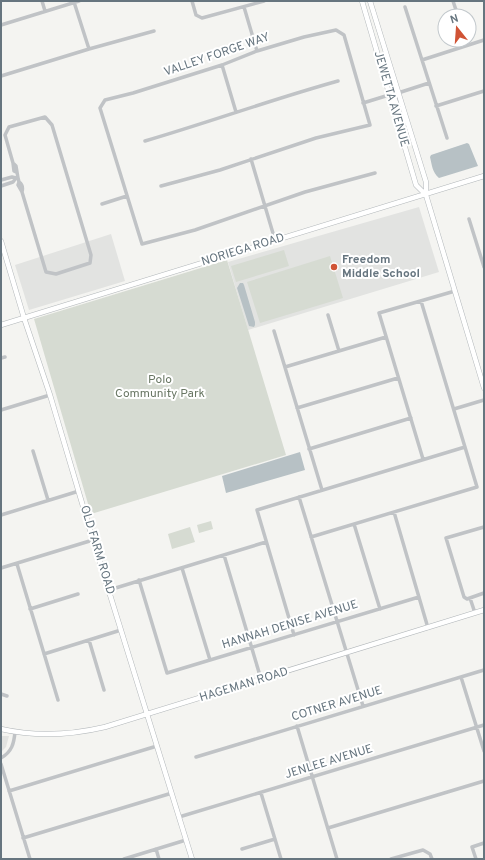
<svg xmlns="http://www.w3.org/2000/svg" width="485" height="860" font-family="Overpass,sans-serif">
<rect width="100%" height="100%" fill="#f4f4f1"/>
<path fill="#e2e3e1" d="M419,207L439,272L248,330L228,262Z
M111,234L125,281L29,310L15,265Z
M1,736H9L6,747L1,752Z"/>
<path fill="#d6dbd2" d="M284,250L289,266L236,282L231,266Z
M330,256L343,298L260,323L247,282Z
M227,260L286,455L91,514L34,319Z
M211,521L213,529L199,533L197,525Z
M190,527L195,542L172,549L168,534Z"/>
<path fill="#b7c1c5" d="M467,143L469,144L478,166L439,178C432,172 432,165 430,157L431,155Z
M240,283H243L244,285L255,322V325L254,327L249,326L237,288Z
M300,452L305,470L226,493L222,476Z"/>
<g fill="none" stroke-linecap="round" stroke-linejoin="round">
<g stroke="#b2b7ba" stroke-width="5.5">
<path id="secondary" d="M362,1L416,185L426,195
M370,1L426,182V195L484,388
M381,61C390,71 388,83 396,91
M389,95L394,97L401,117L405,121
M1,241L24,318L50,395L93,540L192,859
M1,325L484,176
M1,729C36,737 71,735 105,727L484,610"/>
</g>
<path stroke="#c0c3c6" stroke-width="3.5" d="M42,1L45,11
M192,1L196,15L202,18L264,1
M453,1L458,16
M74,2L89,49
M244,7L257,51
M405,7L447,138
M1,25L79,1
M422,60L484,40
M222,65L236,112
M1,76L89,49L154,31
M398,93L429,83
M363,103L389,95
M436,106L484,91
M145,141C210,122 273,99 338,81
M251,159L275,240
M13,163L5,135L9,127L45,117L52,125L91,255L90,263L56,274L46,272L22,192
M16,172L14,171L13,163L16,166L18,178
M16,178H18L19,182C22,184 23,188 22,192L18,185L19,182
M1,180L12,177L16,178L13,182L1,186
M161,186L220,170L316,138L370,125L344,35L336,30L304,37L257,51L222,65L133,93L105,100L100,108L142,244L195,230L305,192L375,173
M102,204L127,196
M469,219L484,267
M328,315L339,351
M274,331L322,490
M1,358L5,357
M285,367L386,337
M297,408L398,378
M454,409L484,400
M1,410L50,395
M309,449L411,418
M33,451L48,500
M423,459L379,313L455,291
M299,497L363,706
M394,512L428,628
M1,515L79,491
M354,524L380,609
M484,527L446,538L464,597L467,599L484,593
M311,537L477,487L421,301
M224,555L261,679
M17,564L58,700
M1,568L93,540
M182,568L210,660
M139,580L167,673L419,597
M109,590L266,542
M470,598L475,613
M30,609L78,594
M294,635L257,510L465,447
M89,640L104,690
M44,654L121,630
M461,677L484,751
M1,694L7,696
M297,726L337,859
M196,757L484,670
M1,758C12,752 14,743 15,732
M1,764L30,859
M9,791L157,746
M261,793L281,859
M179,817L484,725
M328,828L484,781
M23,838L172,793
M156,849L159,859
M242,849L275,839
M124,859L186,840
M391,859L423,850L430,854L432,859
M476,859L472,847L484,843"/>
<use href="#secondary" stroke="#fff" stroke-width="4.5"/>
</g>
<circle fill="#d05335" stroke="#fff" stroke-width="1.5" cx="334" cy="267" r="4"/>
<g text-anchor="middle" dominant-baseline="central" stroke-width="4" stroke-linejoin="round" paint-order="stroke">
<g font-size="12" fill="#66757f" stroke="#fff">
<text transform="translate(217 55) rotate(-19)">VALLEY FORGE WAY</text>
<text transform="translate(391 99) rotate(74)">JEWETTA AVENUE</text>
<text transform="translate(243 250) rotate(-17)">NORIEGA ROAD</text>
<text transform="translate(97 550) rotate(73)">OLD FARM ROAD</text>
<text transform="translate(290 625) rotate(-17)">HANNAH DENISE AVENUE</text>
<text transform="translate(244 685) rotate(-17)">HAGEMAN ROAD</text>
<text transform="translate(337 704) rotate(-17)">COTNER AVENUE</text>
<text transform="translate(329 762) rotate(-17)">JENLEE AVENUE</text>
</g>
<g font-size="12" font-weight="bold" fill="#66757f" stroke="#fff" text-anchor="start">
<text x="342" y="260">Freedom<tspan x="342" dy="14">Middle School</tspan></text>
</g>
<g font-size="12" fill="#697764" stroke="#fff">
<text x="160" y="380">Polo<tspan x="160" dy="14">Community Park</tspan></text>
</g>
</g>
<rect width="485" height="860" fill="none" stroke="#66757f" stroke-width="4"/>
<g transform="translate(457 28) rotate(343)"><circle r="19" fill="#ffffff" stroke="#c2c8cc"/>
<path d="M0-3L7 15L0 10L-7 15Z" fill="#d05335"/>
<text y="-6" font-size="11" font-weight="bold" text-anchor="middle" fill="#66757f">N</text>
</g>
</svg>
